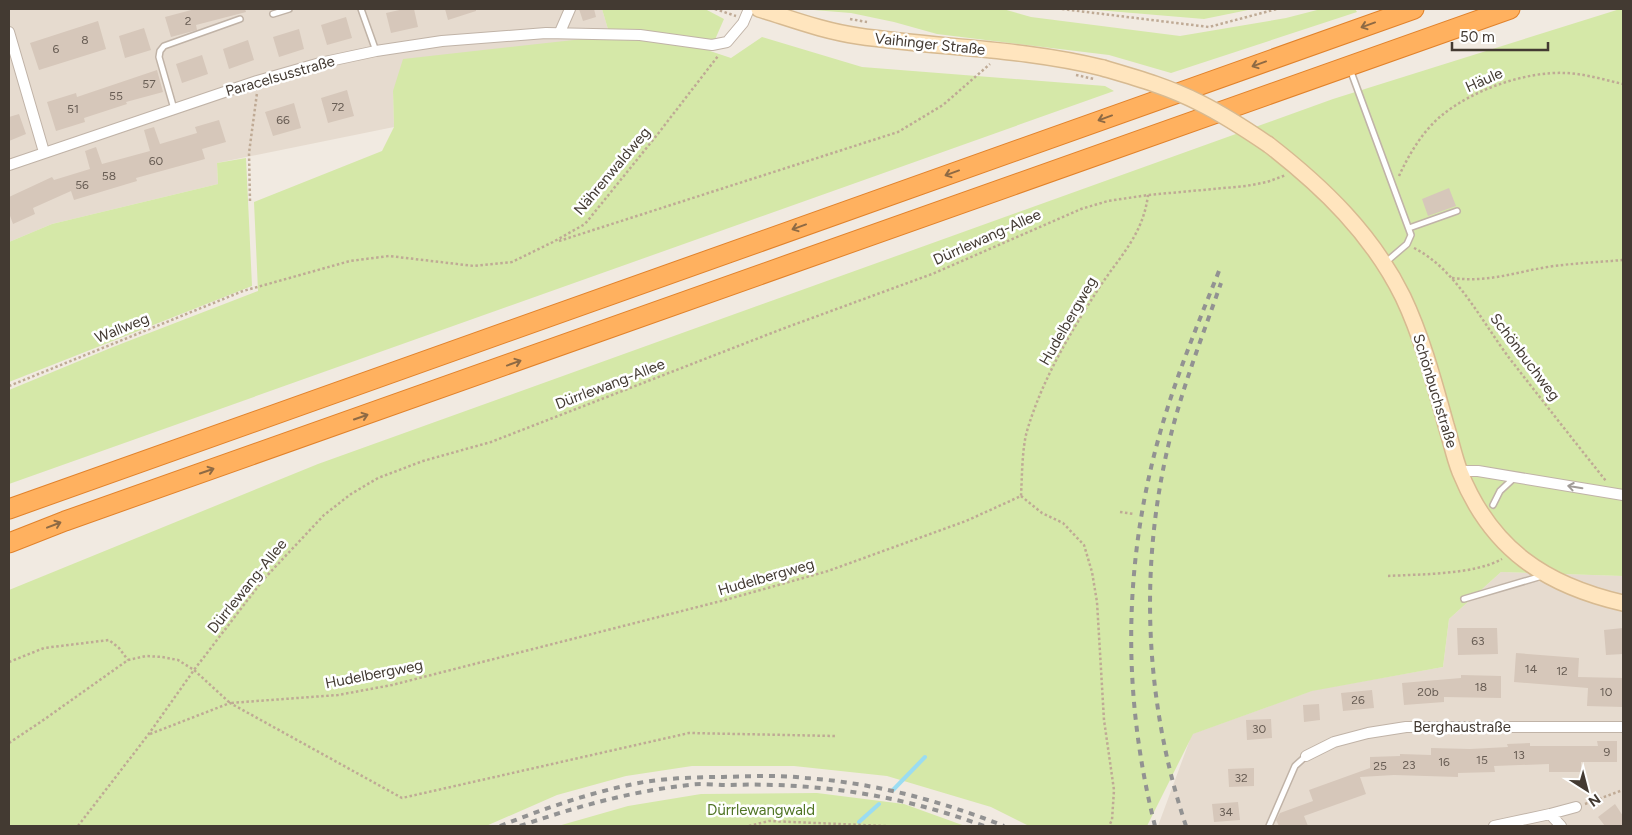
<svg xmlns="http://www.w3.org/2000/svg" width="1632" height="835" font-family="Figtree,sans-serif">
<rect width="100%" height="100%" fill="#f1eae1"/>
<path fill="#e6dbcf" d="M9,9H602L610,36L393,91L394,127L217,163L218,184L52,224L9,242Z
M1501,572L1623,576V826H1158L1192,734L1314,690L1443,667L1449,619Z"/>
<path fill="#d5e8a8" d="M602,9H705L724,19L710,51L731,58L762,37L862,67L1105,86L1114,91L9,484V390L113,347L258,291L254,202L382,151L394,127L393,91L403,59L610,36Z
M801,9H1003L1031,17L1180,36L1286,18L1321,9H1355L1357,12L1171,73L1109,55L937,34L894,22L851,13Z
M1085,9H1253L1204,19Z
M1620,9H1623V576L1501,572L1449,619L1443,667L1312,691L1193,734L1147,826H1029L991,807L887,776L794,766H692L626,776L557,795L486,826H9V590L318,464L1333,99Z
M246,158L252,286L9,382V242L52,224L218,184L217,163Z
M817,793L904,804L965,826H558L628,806L701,794Z"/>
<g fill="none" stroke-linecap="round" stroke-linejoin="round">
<path stroke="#9adcf2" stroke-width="4" d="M893,790L925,757
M859,822L879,804"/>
</g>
<path fill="#d6c7ba" d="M195,9H245L246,12L196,25L197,30L171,37L165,17Z
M404,9H414L418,27L391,33L386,13Z
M445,9H476V11L448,20Z
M579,9H594L596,17L583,21Z
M346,17L352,38L327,45L321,25Z
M98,21L106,49L39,70L30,43Z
M144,28L151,50L125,58L119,36Z
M299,29L304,49L279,57L273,37Z
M248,40L254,60L229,69L223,49Z
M202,55L208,74L182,83L176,64Z
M157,70L163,92L126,102L127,104L84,118L85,122L56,131L47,102L76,93L77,97Z
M347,90L354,116L328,123L321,98Z
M294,103L301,128L273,136L265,112Z
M19,114L26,134L9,141V117Z
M219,120L226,142L202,149L205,159L136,178L137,181L74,200L71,191L33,208L35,214L13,224L9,213V197L52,177L54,180L90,169L85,151L96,147L102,164L150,151L144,130L154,127L160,144L197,133L195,127Z
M1449,188L1456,206L1428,216L1422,199Z
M1457,628H1497L1498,654L1458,655Z
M1623,628V654L1606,655L1604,630Z
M1516,653L1579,658L1578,677L1623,678V707L1587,706L1588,688L1514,682Z
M1461,675L1501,676V698L1444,697V702L1404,705L1402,683L1461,678Z
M1372,690L1374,708L1343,711L1341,693Z
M1319,704L1320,720L1304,722L1303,705Z
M1271,719L1272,738L1247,740L1246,720Z
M1597,741H1617V762H1581V772H1549V764L1494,766L1495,772L1458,773V777L1394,775L1360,777L1366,794L1304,816L1308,826H1279L1276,820L1280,813L1313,801L1309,790L1370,768V757L1400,756V754L1431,755V748L1470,749L1508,747L1507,744L1530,743V746H1598Z
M1254,768V786L1229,787L1228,769Z
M1238,802L1240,820L1214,822L1212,804Z
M1615,804L1623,816V826H1605L1598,817Z"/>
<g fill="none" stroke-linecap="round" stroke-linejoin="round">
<g stroke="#c0b3a7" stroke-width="8">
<path id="lane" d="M361,9L376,51
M273,14L289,9
M1350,69L1411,235L1407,244L1386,262
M174,109L159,57L160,51L164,46L240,19
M1409,228L1457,211
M1493,505L1500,491L1514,478
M1464,599L1542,576
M1269,826L1295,766L1306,756"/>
</g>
<g stroke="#c0b3a7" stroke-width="12">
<path id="street" d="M9,32L44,152
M560,32L570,9
M9,165L257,81L320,63L376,51L442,41L546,33L640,35L712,45L727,42L743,23L749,9
M1460,471H1478L1623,495
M1306,756L1334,742L1368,733L1406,727H1623
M1550,814L1561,826
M1494,826L1550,814L1576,807"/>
</g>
<g stroke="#d7ba91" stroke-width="18">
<path id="secondary" d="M759,9C792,19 823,31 858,36C940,48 1023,48 1103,68
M1269,145C1323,187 1372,234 1403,297C1422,337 1434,382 1446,425C1451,441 1454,457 1460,472C1491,549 1545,585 1623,603"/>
</g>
<g stroke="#e1822b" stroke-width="21">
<path id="highway" d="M9,509L1414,9
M9,543L65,521L1510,9"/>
</g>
<path stroke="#bfaa95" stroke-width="2.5" stroke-dasharray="2.5 2.5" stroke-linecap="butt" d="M715,9L736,16
M1062,9L1209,27L1277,9
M850,19L867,22
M1399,176C1409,154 1423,131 1441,116C1472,90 1526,71 1566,73C1586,74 1605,80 1623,84
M250,201L249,153L257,93
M559,241L898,132L943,105L990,64
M1414,248C1456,269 1482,322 1510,359C1542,400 1574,441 1606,481
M1452,278C1490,283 1518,271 1554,266C1577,263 1600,262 1623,260
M9,386L243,291L350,261L389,256L474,266L512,262L553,242L585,224L657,135L718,56
M1021,496L1042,513L1063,523L1084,545L1092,572L1097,602L1104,720L1114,790L1112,820L1109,826
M1120,512L1134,514
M1388,576C1421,574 1473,575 1502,559
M9,662L44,648L109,640L119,648L128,660
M150,734L230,703L402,798L689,733L835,736
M9,743L42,721L128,660L146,656L162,657L178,660L194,670L230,703L338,695L392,685L725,600L828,571L966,521L1021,496C1022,478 1022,448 1027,431C1042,380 1069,335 1097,291C1118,258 1143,236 1148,195
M1585,804L1623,790
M78,826L148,735L194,670L263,580L324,515L351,494L378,478L423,461L491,442L782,329L932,274L1081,209L1108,201L1148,195L1246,186L1267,182L1286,175
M749,826L769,821L886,826"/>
<use href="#lane" stroke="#fff" stroke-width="5"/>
<use href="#street" stroke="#fff" stroke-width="10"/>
<use href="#secondary" stroke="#ffe5be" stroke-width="15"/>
<use href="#highway" stroke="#ffb15f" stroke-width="19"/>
<path stroke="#929292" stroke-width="4" stroke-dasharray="6 6" stroke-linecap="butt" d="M500,826C546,808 594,791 644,782C670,778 697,777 723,777C751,776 779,775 806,778C875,783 941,801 1004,826
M520,826C575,807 632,791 689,785C702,783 715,785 727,785C816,782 901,795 984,826
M1155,826C1122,695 1123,564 1160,433C1176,376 1199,321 1221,266
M1186,826C1143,697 1138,555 1174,423C1187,375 1205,329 1221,283"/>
<g stroke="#d7ba91" stroke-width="18" stroke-linecap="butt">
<path id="secondary-bridge" d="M1103,68C1137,78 1169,87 1200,103C1224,115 1247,130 1269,145"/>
</g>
<path stroke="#bfaa95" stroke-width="2.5" stroke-dasharray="2.5 2.5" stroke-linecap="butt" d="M1076,75L1094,79"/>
<use href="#secondary-bridge" stroke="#ffe5be" stroke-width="15"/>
</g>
<defs><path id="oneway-shaft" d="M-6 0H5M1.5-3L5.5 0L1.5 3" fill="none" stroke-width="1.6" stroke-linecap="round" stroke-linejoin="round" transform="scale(1.25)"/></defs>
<g stroke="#8e6a44">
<use href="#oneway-shaft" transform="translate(1368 25) rotate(160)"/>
<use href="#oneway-shaft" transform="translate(1259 64) rotate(160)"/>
<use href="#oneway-shaft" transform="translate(1105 118) rotate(160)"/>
<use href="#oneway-shaft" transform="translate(952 173) rotate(160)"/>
<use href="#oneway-shaft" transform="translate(799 227) rotate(160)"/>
<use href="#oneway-shaft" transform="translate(514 363) rotate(-20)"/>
<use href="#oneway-shaft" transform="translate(361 417) rotate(-19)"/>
<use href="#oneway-shaft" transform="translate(207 471) rotate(-19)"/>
<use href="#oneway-shaft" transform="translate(54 525) rotate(-21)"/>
</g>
<use stroke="#a19c98" href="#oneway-shaft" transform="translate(1575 487) rotate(-171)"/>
<g text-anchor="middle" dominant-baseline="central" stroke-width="5" stroke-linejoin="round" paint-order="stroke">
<g font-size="12" fill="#685d54">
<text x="188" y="21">2</text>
<text x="85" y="40">8</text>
<text x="56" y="49">6</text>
<text x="149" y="84">57</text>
<text x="116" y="96">55</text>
<text x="338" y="107">72</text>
<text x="73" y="109">51</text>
<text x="283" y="120">66</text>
<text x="156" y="161">60</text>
<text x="109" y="176">58</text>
<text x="82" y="185">56</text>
<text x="1478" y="641">63</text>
<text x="1531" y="669">14</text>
<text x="1562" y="671">12</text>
<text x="1481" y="687">18</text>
<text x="1428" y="692">20b</text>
<text x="1606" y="692">10</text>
<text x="1358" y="700">26</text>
<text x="1259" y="729">30</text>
<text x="1607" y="752">9</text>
<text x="1519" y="755">13</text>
<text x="1482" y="760">15</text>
<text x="1444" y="762">16</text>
<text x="1409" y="765">23</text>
<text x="1380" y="766">25</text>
<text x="1241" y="778">32</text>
<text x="1226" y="812">34</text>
</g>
<g font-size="15" fill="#433a32" stroke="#fff">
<text transform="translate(930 44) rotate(6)">Vaihinger Straße</text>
<text transform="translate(280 76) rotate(-16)">Paracelsusstraße</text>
<text transform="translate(1484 80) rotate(-24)">Häule</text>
<text transform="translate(612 171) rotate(-50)">Nährenwaldweg</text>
<text transform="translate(987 237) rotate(-24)">Dürrlewang-Allee</text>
<text transform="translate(1068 321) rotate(-60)">Hudelbergweg</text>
<text transform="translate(122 328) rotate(-22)">Wallweg</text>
<text transform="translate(1525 357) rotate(53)">Schönbuchweg</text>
<text transform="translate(610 384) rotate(-21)">Dürrlewang-Allee</text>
<text transform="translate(1435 391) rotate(73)">Schönbuchstraße</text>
<text transform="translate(766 577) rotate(-16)">Hudelbergweg</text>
<text transform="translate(247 586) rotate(-51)">Dürrlewang-Allee</text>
<text transform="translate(374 674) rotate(-11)">Hudelbergweg</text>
<text x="1462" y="727">Berghaustraße</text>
</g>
<g font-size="15" fill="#507525" stroke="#fff">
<text x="761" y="810">Dürrlewangwald</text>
</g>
</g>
<rect width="1632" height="835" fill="none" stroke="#433a32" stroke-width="20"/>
<g transform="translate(1587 790) rotate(144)" stroke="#ffffff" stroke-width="4" paint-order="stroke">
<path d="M0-4L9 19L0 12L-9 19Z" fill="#433a32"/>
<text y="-8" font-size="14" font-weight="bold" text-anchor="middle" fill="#433a32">N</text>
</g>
<path d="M1452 42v8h96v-8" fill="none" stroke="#433a32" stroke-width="2.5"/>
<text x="1460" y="42" font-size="15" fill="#433a32" stroke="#ffffff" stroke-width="4" paint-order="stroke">50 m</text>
</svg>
